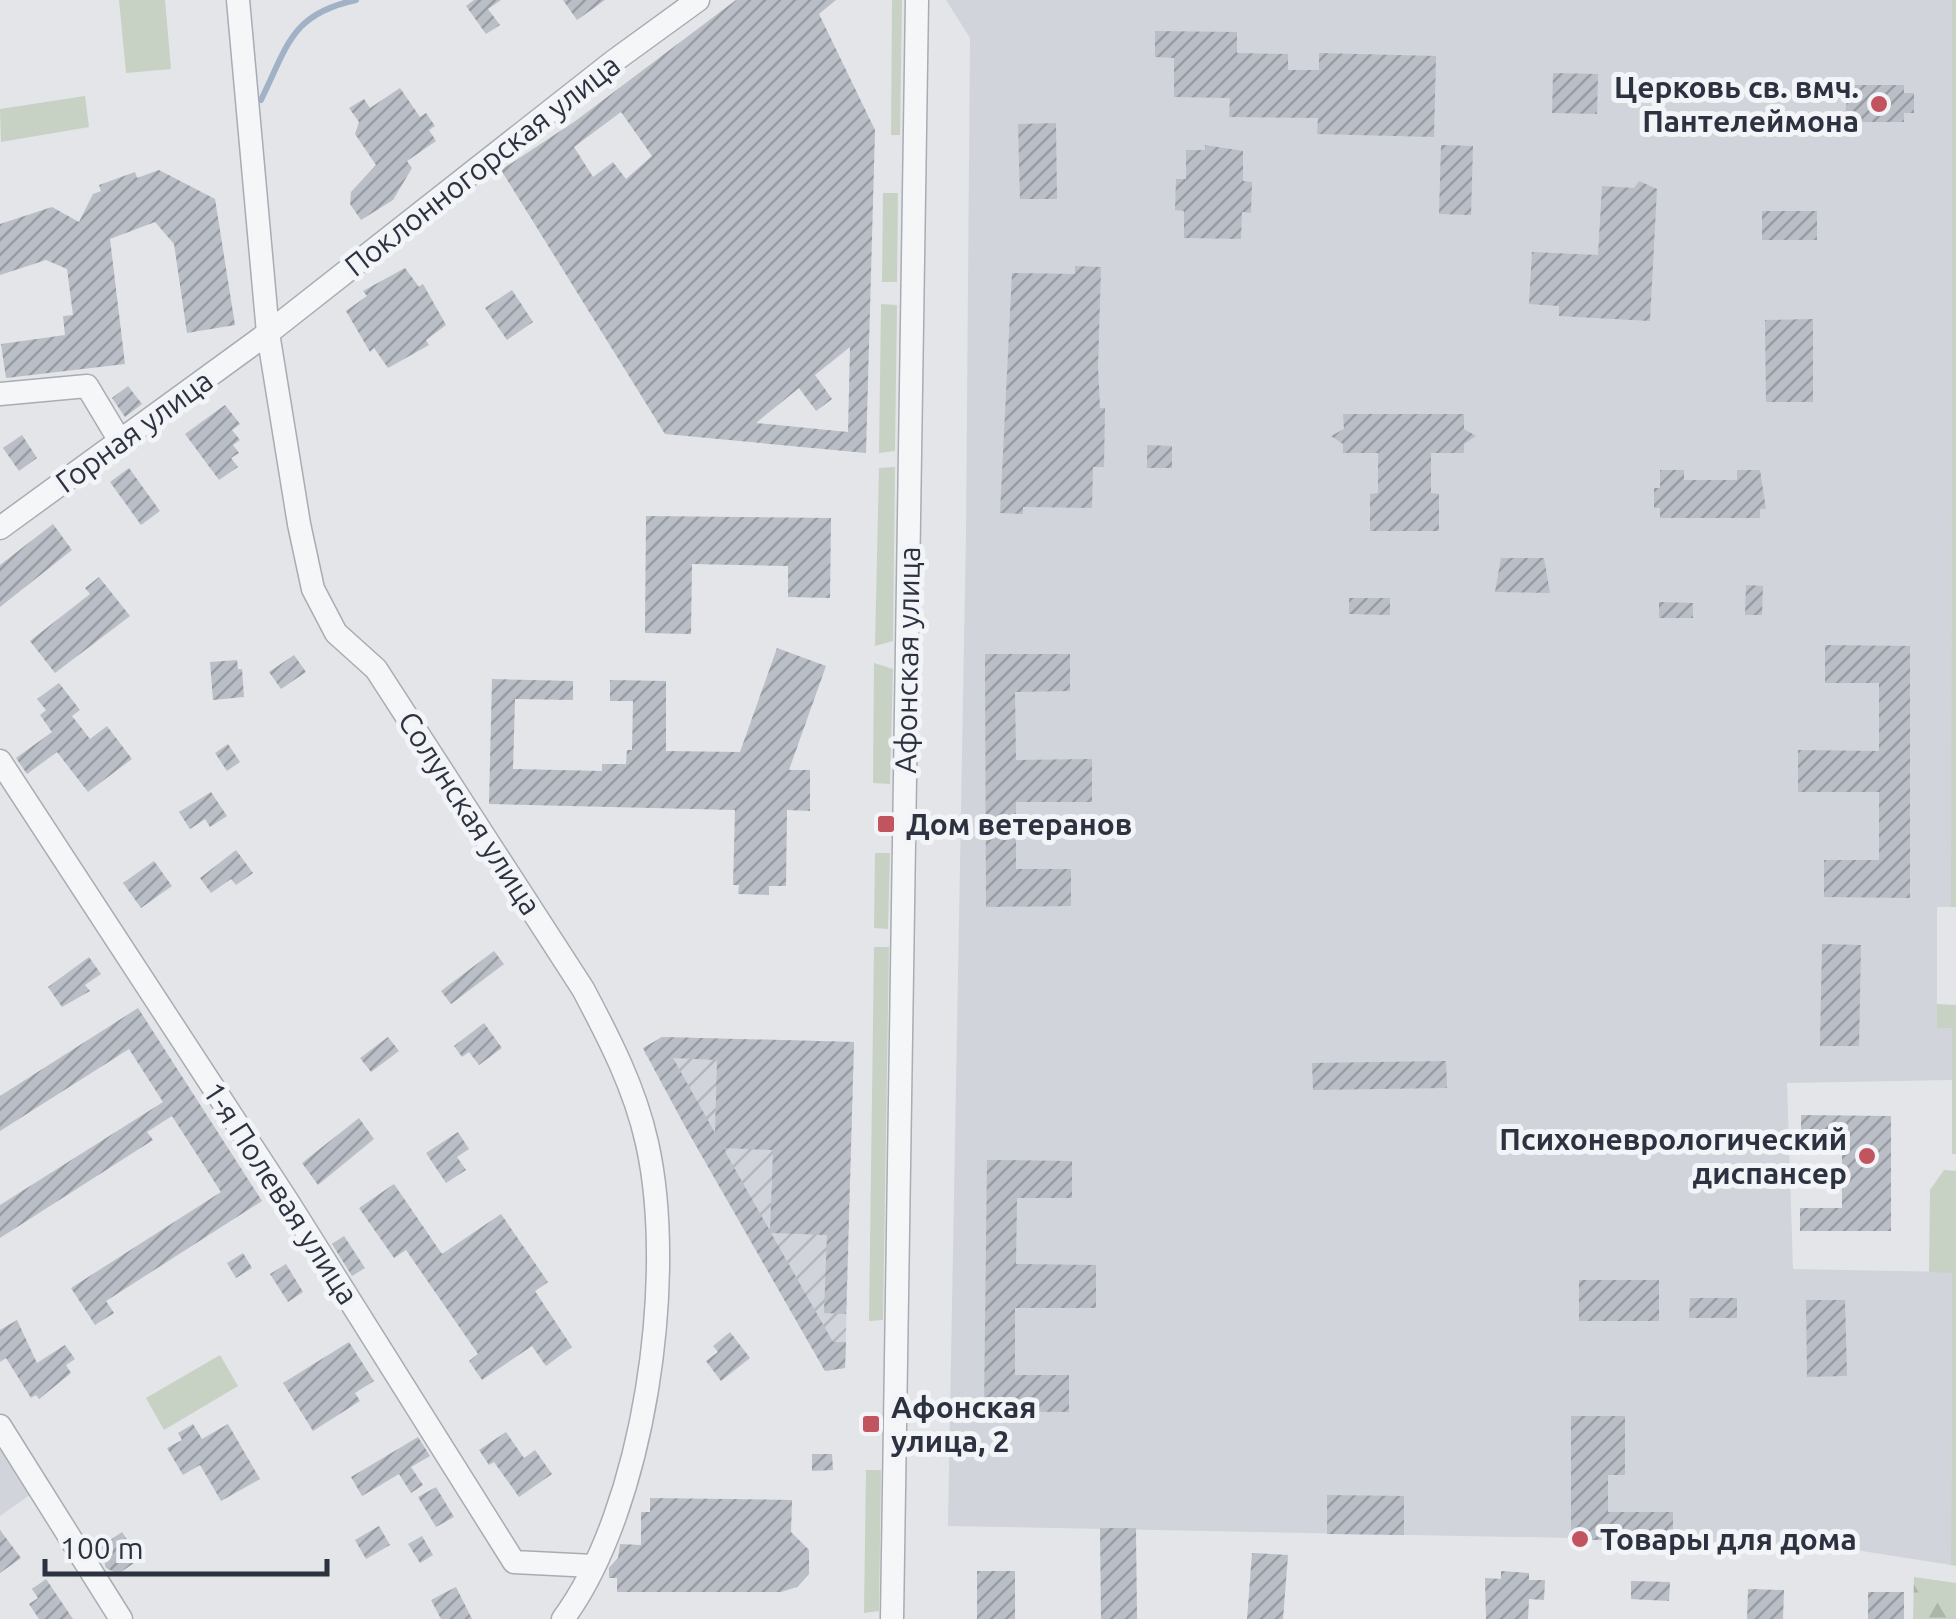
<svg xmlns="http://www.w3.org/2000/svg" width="1956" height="1619" font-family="Ubuntu,sans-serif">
<defs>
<pattern id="industrial-furrows" width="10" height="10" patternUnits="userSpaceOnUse" patternTransform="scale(2.5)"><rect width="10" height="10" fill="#d1d4db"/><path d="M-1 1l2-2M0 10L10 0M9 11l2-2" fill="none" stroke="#b4b6bd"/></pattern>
<pattern id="forest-firs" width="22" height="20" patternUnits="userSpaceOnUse" patternTransform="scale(2.5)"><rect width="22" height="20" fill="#c7d2c4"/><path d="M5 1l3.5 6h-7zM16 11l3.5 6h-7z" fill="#abb5a9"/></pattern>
<pattern id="building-hatch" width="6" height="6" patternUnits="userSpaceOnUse" patternTransform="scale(2.5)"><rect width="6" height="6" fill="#babec6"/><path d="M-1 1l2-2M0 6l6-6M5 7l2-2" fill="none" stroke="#979ba2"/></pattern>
</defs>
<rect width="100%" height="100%" fill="#e3e5e9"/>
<path fill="#d1d4db" d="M946,0H1952L1951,907H1937V1027L1952,1028V1080L1787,1083L1793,1269L1952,1272L1951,1565L1843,1548L1673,1540L948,1526L966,533L970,38Z
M0,1445L34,1492L0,1516Z"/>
<path fill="url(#industrial-furrows)" d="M662,1037L854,1042L845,1368L825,1371L687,1130L643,1049Z"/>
<path fill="#c7d2c4" d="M119,0H165L171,69L126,73Z
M892,0H902L900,135H891Z
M1952,0H1956V907H1951Z
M85,96L89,127L1,142L0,109Z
M883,193H898L897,282H882Z
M881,304L897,305L895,451L879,453Z
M895,467L893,641L875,646L879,468Z
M874,663L893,669L890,784L873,783Z
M875,853H890L888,929L874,928Z
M874,947H889L883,1320L869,1321Z
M1937,1004L1956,1005V1154H1952V1028H1937Z
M1944,1170L1956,1171V1566L1951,1565L1952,1273L1929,1272L1930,1190Z
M220,1355L238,1386L164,1430L146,1398Z
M866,1470H881L879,1611L864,1613Z"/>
<path fill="url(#forest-firs)" d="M1914,1577L1956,1583V1619H1913Z"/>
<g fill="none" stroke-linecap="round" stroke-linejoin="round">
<path stroke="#a1b1c6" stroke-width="6" d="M261,100C288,45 291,14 356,0"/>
</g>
<path fill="url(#building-hatch)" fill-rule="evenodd" d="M474,0H501L488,9L500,25L486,34L466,6Z
M563,0H605L577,20Z
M736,0H836L819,14L875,130L866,453L665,434L501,170L574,122ZM621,112L652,156L626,179L613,162L593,177L574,147ZM850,347L848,432L756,423L799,388L816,411L832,399L815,375Z
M1155,31L1237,32V53L1288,54V70H1319V53L1436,56L1434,137L1317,134L1318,118L1229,117L1230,98L1174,97V58L1155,57Z
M1553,73L1598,74L1597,114L1552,113Z
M1850,85H1904V93H1914V113H1904V122H1851L1850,112H1845Z
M400,88L420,117L426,113L435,126L429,130L436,141L407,161L412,168L393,200L361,220L350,204L351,192L376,165L355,134L359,122L349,108L364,99L370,108Z
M1056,123L1057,199H1020L1018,124Z
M1205,145L1243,151V181L1252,182L1251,213L1242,212L1241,239L1184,238V211L1175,210L1176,179H1186V150H1205Z
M1441,145L1473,146L1471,215L1439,214Z
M159,170L215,199L235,325L187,333L174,244L155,222L110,239L125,364L6,378L1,344L65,335L63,316L73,315L67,269L46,260L0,275V224L52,207L79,222L93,194L101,191L99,185L135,172L137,178Z
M1639,181L1657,189L1650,321L1559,316V306L1529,304L1532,252L1598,255L1602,186L1634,188Z
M1762,211H1817V240H1762Z
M1075,266L1101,267L1098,366L1100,408H1105L1104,467H1093L1092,508L1023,507V514L1000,513L1012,273L1075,274Z
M405,268L419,287L423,284L446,325L426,340L429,345L388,368L374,348L370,352L346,311L367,296L363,291Z
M512,290L533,322L507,340L485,308Z
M1813,319V402H1766L1765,320Z
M128,386L142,404L125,417L112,398Z
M225,405L240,424L232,430L240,440L233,445L239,453L231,458L238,467L219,480L185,434Z
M1343,414H1464V429L1476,436L1464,444V453H1431V493L1439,494V531H1370V494L1378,493V453H1343V444L1331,436L1344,429Z
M22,435L37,458L19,471L3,448Z
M1147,445L1172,446V468H1147Z
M129,468L160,511L141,525L110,482Z
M1660,470H1684V480H1737V470H1760L1766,509H1760V518H1660V508H1654V488H1660Z
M646,516L831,518L830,598L788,597V566L692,564L691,634L645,633Z
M53,524L72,550L0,607V565Z
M1501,558H1544L1550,593L1495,592Z
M99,577L130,616L55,673L30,641L90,594L85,588Z
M1746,585L1763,586L1762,615H1745Z
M1349,598H1390V615L1349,614Z
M1659,602L1693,603V618H1659Z
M1825,645L1910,646V898L1824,897V860H1879V792H1798V750L1879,751V683H1825Z
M777,648L826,666L789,770H810V811L787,810L786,886H769V895L738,894L739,885H733L735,810L489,804L492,679L573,681V700L515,699L513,769L602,771V764H626L627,750H632L633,701H610V680L666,681V751L740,752Z
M985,654H1070V691L1015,692L1016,760L1092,759V802H1016V869H1071V906L986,907Z
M294,655L306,672L281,689L269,672Z
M237,660L238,669H242L244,697L213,700L210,662Z
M59,683L80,710L72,716L90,739L107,726L132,759L88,792L57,752L27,774L16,758L52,732L40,715L46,710L37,699Z
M228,744L240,762L227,771L215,753Z
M211,792L227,816L210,827L205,819L190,829L179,812Z
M236,850L253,873L236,885L231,879L211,893L200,878Z
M154,861L172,886L141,908L123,883Z
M1822,944L1861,945L1859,1046H1820Z
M494,951L504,964L451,1004L441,991Z
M89,957L101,974L85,985L90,991L62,1007L48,987Z
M138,1008L262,1201L106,1301L114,1313L95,1325L71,1288L221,1192L172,1116L147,1132L153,1140L0,1238V1205L163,1102L129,1049L0,1131V1096Z
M484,1023L502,1048L479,1065L469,1052L462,1057L454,1046Z
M388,1037L399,1051L371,1072L360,1058Z
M662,1037L854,1042L846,1314L824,1313L827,1235L771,1233L833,1342H846L845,1368L825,1371L687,1130L643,1048ZM673,1058L717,1060L715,1133ZM724,1148L773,1150L770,1231L727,1155Z
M1446,1061L1447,1088L1313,1090L1312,1063Z
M1801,1115L1891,1116V1231H1800V1208H1842V1138H1801Z
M359,1118L374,1139L318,1185L302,1163Z
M458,1132L469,1149L457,1157L466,1170L446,1183L426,1153Z
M987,1160L1072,1161V1198H1017L1016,1264L1096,1265V1308H1015V1375H1069V1412L984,1411Z
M394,1184L442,1254L501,1214L548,1282L535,1291L572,1347L546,1366L532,1346L482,1380L469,1361L478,1354L406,1250L394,1258L359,1208Z
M344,1236L365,1268L352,1276L332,1244Z
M243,1253L252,1268L236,1278L227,1263Z
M286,1264L303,1292L288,1302L270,1274Z
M1579,1280H1659V1321H1579Z
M1690,1298H1737V1318H1689Z
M1806,1300H1845L1847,1376L1807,1377Z
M17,1320L37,1363L65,1345L75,1359L66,1365L71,1373L39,1399L36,1395L31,1398L6,1358L0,1362V1330Z
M730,1332L750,1358L721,1381L706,1361L718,1352L713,1346Z
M349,1342L374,1381L355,1393L360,1401L313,1431L283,1383Z
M1571,1416H1625V1475H1608V1512H1673V1540H1571Z
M193,1424L202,1439L228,1424L260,1479L221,1501L200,1465L183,1475L167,1448L182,1440L178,1433Z
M506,1432L524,1458L535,1450L552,1474L519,1497L494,1462L489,1465L479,1450Z
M418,1437L430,1456L411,1467L423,1485L411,1493L399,1474L362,1496L351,1477Z
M812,1454H832L833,1470L812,1471Z
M436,1487L454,1517L436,1527L418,1497Z
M1327,1495L1404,1496V1535L1327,1534Z
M650,1498L792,1500L791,1532L809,1550V1574L797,1587L781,1592H617V1578H609V1568L618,1558L620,1544L641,1545V1512H650Z
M379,1526L390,1545L366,1559L355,1540Z
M1100,1528H1136L1137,1619H1101Z
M0,1530L21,1558L0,1573Z
M122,1532L140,1559L118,1574L106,1568L100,1547Z
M422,1536L433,1555L420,1563L408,1544Z
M1252,1553L1288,1555L1283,1619H1247Z
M977,1571H1015V1619H977Z
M1501,1571L1529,1573V1580H1545L1544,1600L1529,1599L1528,1619H1486L1485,1578L1501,1579Z
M46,1579L73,1619H39L29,1604L38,1598L32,1589Z
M1631,1581L1670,1582L1669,1601L1631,1599Z
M456,1587L472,1619H441L431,1600Z
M1748,1589L1784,1590L1783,1619H1747Z
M1868,1592H1904V1619H1868Z"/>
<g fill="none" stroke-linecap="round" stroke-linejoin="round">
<g stroke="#a8acb3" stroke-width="25">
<path id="minor" d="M238,0L268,333L299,524L313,589L336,633L376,669L583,989C609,1038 635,1088 647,1143C677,1276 645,1508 563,1619
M0,394L87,386L120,441
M0,528L268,333L614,61L698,0
M0,761L288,1202L514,1562L593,1566
M0,1426L121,1619
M892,1619L917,0"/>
</g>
<use href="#minor" stroke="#f5f6f8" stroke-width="22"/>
</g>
<g fill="#c25460" stroke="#f2f4f7" stroke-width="4">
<circle cx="1879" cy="104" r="10"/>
<rect x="876" y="814" width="20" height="20" rx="5"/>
<circle cx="1867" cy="1156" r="10"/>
<rect x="861" y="1414" width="20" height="20" rx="5"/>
<circle cx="1580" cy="1539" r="10"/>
</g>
<g text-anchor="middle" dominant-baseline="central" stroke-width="10" stroke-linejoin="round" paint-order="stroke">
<g font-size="30" font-weight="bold" fill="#2c3240" stroke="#f2f4f7" text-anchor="start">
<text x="1859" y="87" text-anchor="end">Церковь св. вмч.<tspan x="1859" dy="34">Пантелеймона</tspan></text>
<text x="906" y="824">Дом ветеранов</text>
<text x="1847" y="1139" text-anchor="end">Психоневрологический<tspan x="1847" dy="34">диспансер</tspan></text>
<text x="891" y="1407">Афонская<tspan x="891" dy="34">улица, 2</tspan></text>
<text x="1600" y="1539">Товары для дома</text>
</g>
<g font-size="30" fill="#2c3240" stroke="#f2f4f7">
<text transform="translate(482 165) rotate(-38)">Поклонногорская улица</text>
<text transform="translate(134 431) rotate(-36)">Горная улица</text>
<text transform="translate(907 660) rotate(-89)">Афонская улица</text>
<text transform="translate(470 813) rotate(57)">Солунская улица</text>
<text transform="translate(281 1193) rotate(57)">1-я Полевая улица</text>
</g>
</g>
<path d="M45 1559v15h282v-15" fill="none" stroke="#2c3240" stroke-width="5"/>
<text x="60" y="1559" font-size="30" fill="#2c3240" stroke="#f2f4f7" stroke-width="8" paint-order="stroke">100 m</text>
</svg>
